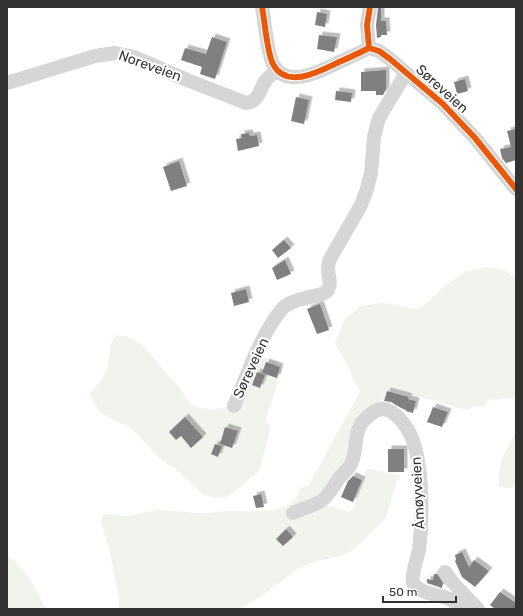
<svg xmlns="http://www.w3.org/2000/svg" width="523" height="616" font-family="Rubik,sans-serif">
<defs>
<filter id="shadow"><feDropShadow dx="3.5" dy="-3.5" stdDeviation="0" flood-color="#0004"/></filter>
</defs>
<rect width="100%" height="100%" fill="#fff"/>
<path fill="#f0f4ed" d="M488,267L506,271L516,279V398L490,400L486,402L484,407L475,406L467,410L395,390H390L386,393L323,501L327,505L349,512L353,509L367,469H372L401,476L398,479L385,519L354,549L341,556L318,561L299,568L260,597L239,609H119V600L109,548L102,525L101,520L103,515C110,512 118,517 127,516C137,515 146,511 157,510C173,510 189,513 205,513C215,512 224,511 233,511C253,511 297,516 300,487H304L308,486L360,392L359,388L354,381L349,368L335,344L345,318L357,310L359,306L382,303L396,305L415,309L419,308L427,303L447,284L466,271Z
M116,335C140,336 152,357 166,373C169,377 173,380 177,384C181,390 185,398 191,404C198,410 218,411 226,407L256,354L273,361L281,366V371L266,420L271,428L270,432L261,463L262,465L257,473L250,478L237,490L226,497L216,498L202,494L176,469L161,460L139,436L128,426L106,416L99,411L89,394C100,384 107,374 109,359C111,349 109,343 116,335Z
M516,434V485L508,488L499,487C496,469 505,448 516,434Z
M7,555C27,571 35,586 46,609H7Z"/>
<path fill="#808080" filter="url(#shadow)" d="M378,7H381V21H386L387,35H381V37L377,38L376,25Z
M317,12L327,14L325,27L315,25Z
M319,35L337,37L334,52L317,49Z
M212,37L227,42L215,79L200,74L202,67L181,60L185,48L206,54Z
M386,70V89L383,95H376V91H361V72Z
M465,79L468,91L457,94L454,82Z
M336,91L352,93L351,102L335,100Z
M296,97L309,100L304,124L291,121Z
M516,129V160L506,163L502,158L500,149L511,147L507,131Z
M249,133L250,136L257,135L259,146L238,151L236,139L242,138L241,134Z
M179,161L187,186L171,191L163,167Z
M284,240L291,248L278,258L272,250Z
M285,260L291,274L277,280L272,268Z
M246,289L249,302L234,306L231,293Z
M320,304L329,330L317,334L307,309Z
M266,362L280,367L277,378L262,373Z
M257,372L265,375L260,388L252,385Z
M387,391L409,397L408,399L416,401L413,413L406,411V410L401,408L391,402L384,401Z
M433,407L448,412L442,427L427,422Z
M185,417L203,437L191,448L181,436L176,440L169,432Z
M225,427L238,431L232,448L220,444Z
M215,444L222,446L218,457L211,454Z
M388,449H404V472H388Z
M353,476L362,480L353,502L341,497L348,481Z
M261,494L264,507L256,508L253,496Z
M286,529L293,537L283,546L276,539Z
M462,552L469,567L474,560L489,571L475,587L462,577L455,561L456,560L455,555Z
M434,574H437L443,583L442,588L427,583V579L433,580Z
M500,592L516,603V609H495L490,605Z"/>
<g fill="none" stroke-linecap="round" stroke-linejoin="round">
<path stroke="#d6d6d6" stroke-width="14" d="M262,7C265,22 267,53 273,64C286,90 321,71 339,62C349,58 359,53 369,48
M370,7L367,25L369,48L379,51L390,59L443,104L475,138L516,189
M7,83L95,56L115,53L134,57L187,80L246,103C260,102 259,88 267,79C270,76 274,73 277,70
M234,406C248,374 259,338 281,310C292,296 323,298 328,290C332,283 328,275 328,268C328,265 329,262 330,259L361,205L367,189L371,173L374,137L379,118L406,73
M293,513C302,508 312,507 321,501C329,496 334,485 340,477C343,474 347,470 350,466C357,455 354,440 359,428C361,422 366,418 371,414C386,401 400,417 408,430C424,457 423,520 419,550C417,561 411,572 413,583C420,594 436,594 447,598C454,601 460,604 466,609
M445,572L454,584L478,609"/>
<g stroke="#fff" stroke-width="8">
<path id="cycleway" d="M262,7C265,22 267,53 273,64C286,90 321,71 339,62C349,58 359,53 369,48
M370,7L367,25L369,48L379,51L390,59L443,104L475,138L516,189"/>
</g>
<use href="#cycleway" stroke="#e8590c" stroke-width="6"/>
</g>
<g text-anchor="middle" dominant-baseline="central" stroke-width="4" stroke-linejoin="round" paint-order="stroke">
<g font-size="14" fill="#323232" stroke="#fff">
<text transform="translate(150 66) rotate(20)">Noreveien</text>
<text transform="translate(442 89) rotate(42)">Søreveien</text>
<text transform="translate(251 368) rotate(-65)">Søreveien</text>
<text transform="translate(418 493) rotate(-93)">Åmøyveien</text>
</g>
</g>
<rect width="523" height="616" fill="none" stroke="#323232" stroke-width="16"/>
<path d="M383 596v6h73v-6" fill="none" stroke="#323232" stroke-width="2"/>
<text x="389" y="596" font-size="12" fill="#323232" stroke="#ffffff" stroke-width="3" paint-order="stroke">50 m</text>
</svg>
